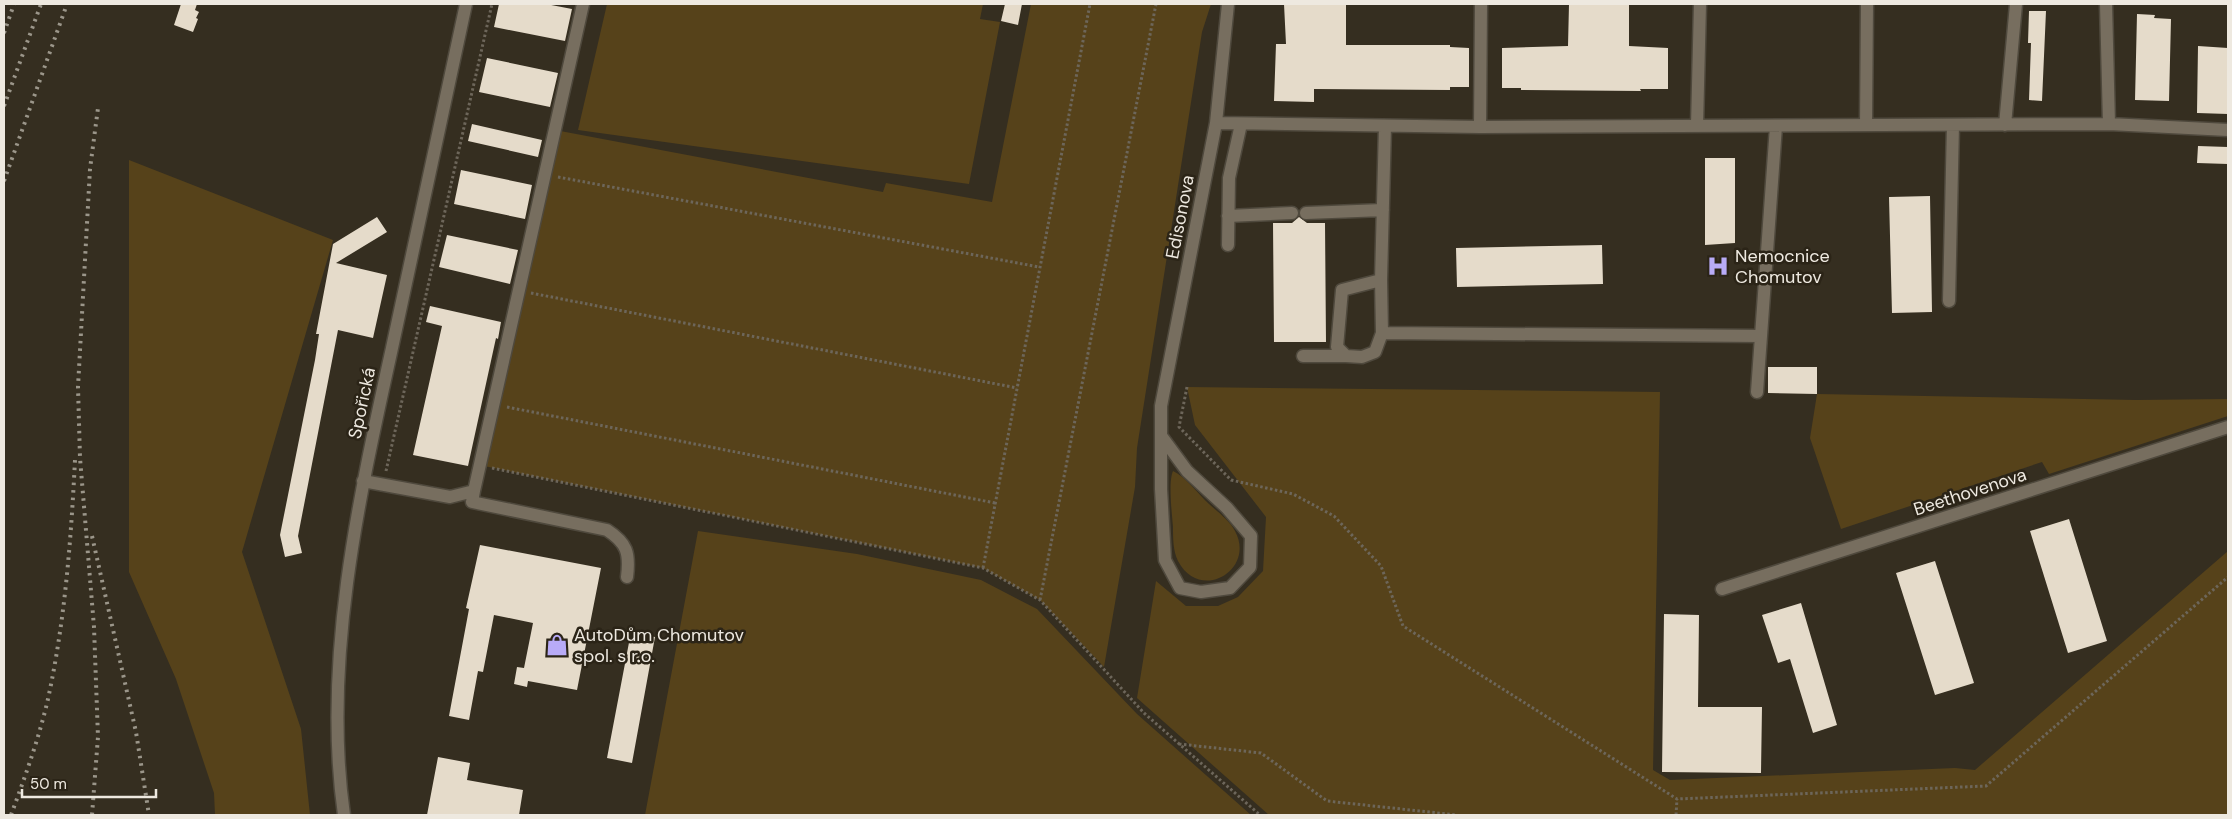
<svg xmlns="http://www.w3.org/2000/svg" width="2232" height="819" font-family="'DM Sans',sans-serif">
<rect width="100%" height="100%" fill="#352e20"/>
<path fill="#56421a" d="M607,4H983L980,19L1000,22L969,184L578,130Z
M1031,4H1211L1202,32L1137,448L1135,487L1104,667L1040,600L983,568L479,465L555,130L883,192L886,183L992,202Z
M129,160L333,240L242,552L301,729L310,815H215L214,793L176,679L129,572Z
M1187,387L1660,392L1653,770L1670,780L1955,768L1975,770L2228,551V815H1269L1137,698L1156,581L1186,606H1218L1238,597L1263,571L1266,517L1195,425Z
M1817,394L2136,400L2228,399V416L2049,474L2042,462L1841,529L1810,438Z
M1173,471C1186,477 1198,494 1209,504C1218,512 1230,521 1235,531C1256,570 1200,603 1178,561C1173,551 1173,538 1173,527C1172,514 1168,482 1173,471Z
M698,531L857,554L981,580L1037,609L1137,714L1251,815H645Z"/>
<path fill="#e5dbca" d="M181,4H197L195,10L199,12L196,18L198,19L193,32L174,25Z
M499,4H546L572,9L565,41L494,27Z
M1005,4H1022L1018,25L1001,21Z
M1284,4H1346V45H1450V47L1469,48V87H1450V90L1314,89V102L1274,101L1276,44H1286Z
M1569,4H1629V46L1668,48V89H1640L1641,91L1521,90V88H1502V48L1568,46Z
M2029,11H2046L2042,101L2029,100L2031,43H2028Z
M2137,14L2155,15L2154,18L2171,19L2169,101L2135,100Z
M2198,46L2228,48V114L2197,113Z
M487,58L558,73L550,107L479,92Z
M472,124L542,140L538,157L468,141Z
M2198,146L2228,147V164L2197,163Z
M1705,158H1735V243L1705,245Z
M461,170L532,185L525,219L454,204Z
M1930,196L1932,312L1892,313L1889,197Z
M377,217L387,232L336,263L387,275L373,338L338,330L298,536L302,553L285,557L280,535L315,360L319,334H316L333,244Z
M1299,217L1307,223H1325L1326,342H1274L1273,223H1292Z
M447,235L518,250L510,284L439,267Z
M1602,245L1603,284L1457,287L1456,248Z
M430,306L501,322L498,339L496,338L468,466L413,455L442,326L426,322Z
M1768,367H1817V394L1768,393Z
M2069,519L2107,641L2068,653L2030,531Z
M480,545L601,568L577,690L528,681L527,687L514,684L517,667L524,668L533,623L494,615L483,672L478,671L469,720L449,716L469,609L466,608Z
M1935,561L1974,683L1935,695L1896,573Z
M1801,603L1837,725L1813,733L1790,659L1778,663L1762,615Z
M1664,614L1699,615L1698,707H1762L1761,773L1662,772Z
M631,632L655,637L632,763L607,758Z
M438,757L470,763L467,780L523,790L519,815H427Z"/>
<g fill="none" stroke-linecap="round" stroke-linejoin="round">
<g stroke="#4f493d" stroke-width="15">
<path id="minor" d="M2106,4L2109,124
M1216,123L1480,127L2109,124L2228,130
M1866,125L1867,4
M2005,125L2016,4
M1697,126L1700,4
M1480,127L1481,4
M1306,213L1383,210
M1228,216L1292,213
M1228,245L1229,178L1241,124
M1381,280L1382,333L1375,352L1362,357L1346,356L1337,347L1342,290L1381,280L1385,126
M1949,301L1953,125
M1382,333L1761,336
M1303,356H1346
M1757,392L1776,126
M1162,437L1187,471L1227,508L1251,536L1250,567L1230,588L1201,592L1180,588L1165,560L1161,489V406L1216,123L1228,4
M363,481L450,497L474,491L583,4
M474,491L472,502L607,530C627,543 630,553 627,577
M1722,589L2228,427
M344,815C322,662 359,497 392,348C417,233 442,118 466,4"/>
</g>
<path stroke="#6d665a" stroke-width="3" stroke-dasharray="2.5 2.5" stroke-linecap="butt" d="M558,177L1039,267
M531,293L1017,388
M1187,387L1179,427L1231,480L1293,494L1334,516L1381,566L1403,626L1677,799L1986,786L2228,577
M507,407L995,503
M492,468L983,568L1040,600L1144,713L1260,815
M386,471L492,4
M983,568L1090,4
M1040,600L1156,4
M1179,744L1261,753L1327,801L1457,815
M1676,815L1677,799"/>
<use href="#minor" stroke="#776e5f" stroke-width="12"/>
<path stroke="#9b968a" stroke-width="4" stroke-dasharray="2.5 5" stroke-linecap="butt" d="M4,33L14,4
M4,106L41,4
M4,181L67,4
M92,536L136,732L149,815
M11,815C25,777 39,738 48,699C65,620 71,541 75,460
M92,815L98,737L94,627L80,458L78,387L90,169L98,108"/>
</g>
<defs>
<g id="hospital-bare" transform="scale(1.725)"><path d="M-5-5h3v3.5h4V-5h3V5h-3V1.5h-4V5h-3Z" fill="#b8abf7" stroke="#2b2417" stroke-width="2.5" paint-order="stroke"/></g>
<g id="shop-bare" transform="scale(1.725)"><path d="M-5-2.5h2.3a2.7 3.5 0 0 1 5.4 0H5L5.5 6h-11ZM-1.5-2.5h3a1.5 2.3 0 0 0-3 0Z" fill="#b8abf7" stroke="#2b2417" stroke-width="2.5" paint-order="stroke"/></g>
</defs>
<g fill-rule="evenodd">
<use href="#hospital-bare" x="1718" y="266"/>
<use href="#shop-bare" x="557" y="645"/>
</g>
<g text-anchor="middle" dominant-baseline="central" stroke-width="5" stroke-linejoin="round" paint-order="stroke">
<g font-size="18" fill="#eee9e0" stroke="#2b2417">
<text transform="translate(1180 217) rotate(-79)">Edisonova</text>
<text transform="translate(362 403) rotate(-78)">Spořická</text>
<text transform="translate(1970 492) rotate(-18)">Beethovenova</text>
</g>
<g font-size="18" fill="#eee9e0" stroke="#2b2417" text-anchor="start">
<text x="1735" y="256">Nemocnice<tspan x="1735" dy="21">Chomutov</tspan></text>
<text x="574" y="635">AutoDům Chomutov<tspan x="574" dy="21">spol. s r.o.</tspan></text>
</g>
</g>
<rect width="2232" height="819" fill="none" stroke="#eee9e0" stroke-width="10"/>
<path d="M22 789v8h134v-8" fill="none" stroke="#eee9e0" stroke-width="2.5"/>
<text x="30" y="789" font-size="15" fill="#eee9e0" stroke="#2b2417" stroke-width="4" paint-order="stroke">50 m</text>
</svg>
